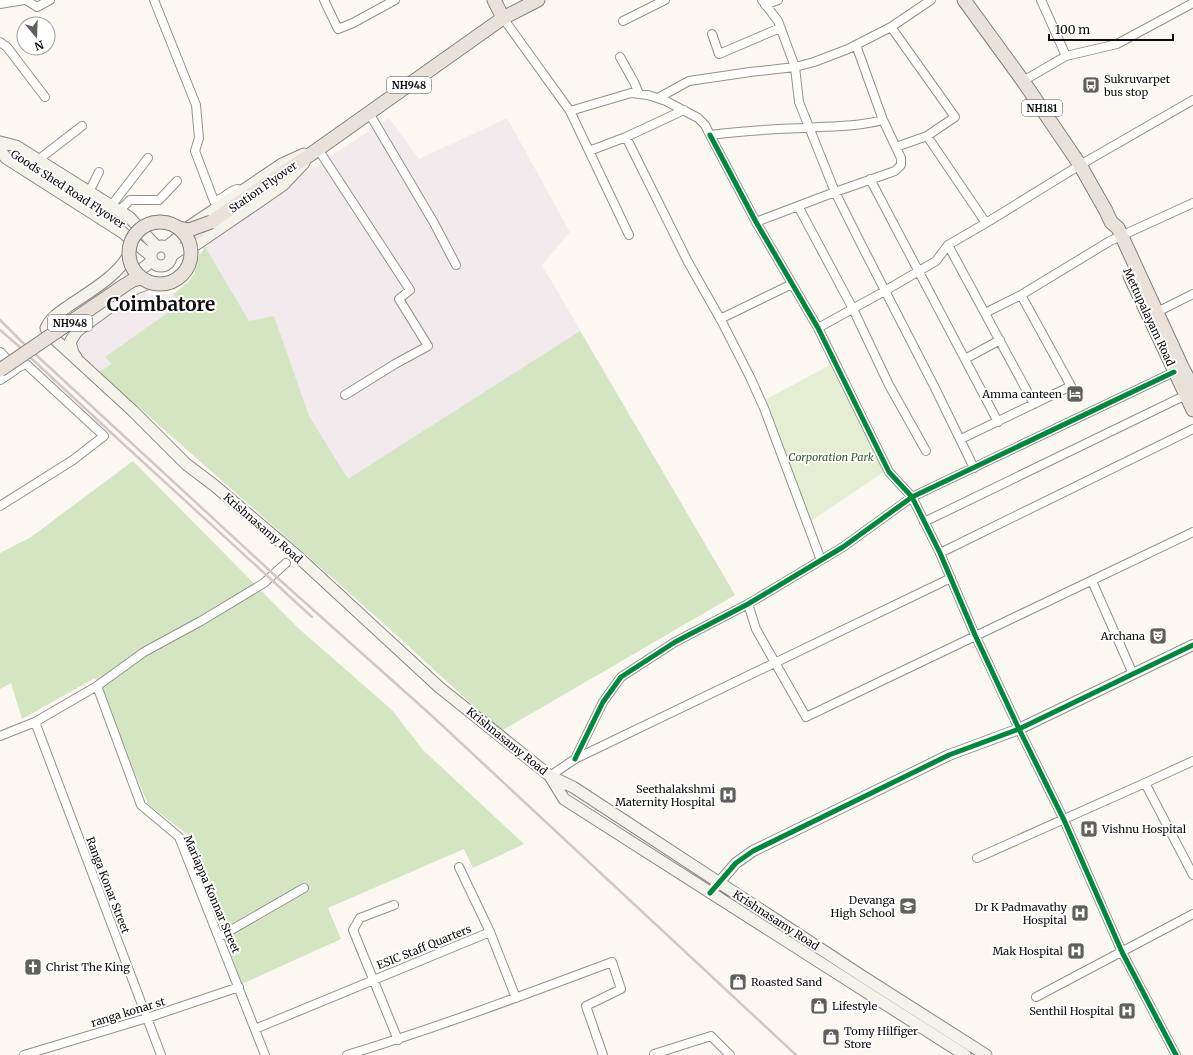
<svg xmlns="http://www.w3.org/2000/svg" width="1193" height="1055" font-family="Merriweather,serif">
<rect width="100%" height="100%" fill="#faf8f1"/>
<path fill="#f1ebee" d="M389,118L419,159L507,118L570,232L542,265L735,595L501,731L380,620L75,351V342L79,335L138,292H145L151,295L173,294L185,284L194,274L199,255L203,251L204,245L279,193L305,173Z"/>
<path fill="#e3eed2" d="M830,365L885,471L811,521L765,400Z"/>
<path fill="#d4e5c1" d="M204,245L249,321L274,316L309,416L348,479L580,331L735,595L501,731L380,620L99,372L112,364L105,357L180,304L173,294C180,289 189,283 194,274C198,267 196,257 203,251Z
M133,461L297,627L392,710L423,750L524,844L473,868L464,849L328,908L341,939L242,984L187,834L148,804L95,678L22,719L11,683L0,689V553L31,537Z"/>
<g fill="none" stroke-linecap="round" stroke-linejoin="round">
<g stroke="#93928f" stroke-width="10">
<path id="minor" d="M26,0L37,7L50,0
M154,0L196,105L199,138L195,151L214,201C226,199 228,190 238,189L240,192
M324,0L338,29L353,23L395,0
M762,0L778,21L795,67L799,102L835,192L861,244L935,388L974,468
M1041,0L1066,56
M0,4L24,0
M765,5L778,0
M503,18L570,111L629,235
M623,21L665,0
M891,27L955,117L927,136L986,223
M712,34L719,54L780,28
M0,42L7,47L45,97
M620,57L634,82L639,94
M1023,81L1066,56L1117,44L1193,3
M658,98L689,81L750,72L795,67L814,62L848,49L891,27L931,0
M570,111L631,93L648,95L666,101L698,118L705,125L710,135C741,131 772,129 804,128C830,126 857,127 883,120
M369,113L434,223L456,265
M710,135L756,222L818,328L889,472L912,497L940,553L975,635L1019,729L1064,820L1122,952L1176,1055
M626,137L684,110
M896,147L927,136
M318,149L410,290L399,299L428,346L395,364L345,395
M589,151L626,137L688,262L722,322L750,377L764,408L821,560
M38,160L82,126
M870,179L998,422
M89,192L99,172
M111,206L148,158
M798,206L853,309L889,385L926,451
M119,211L130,200H159L177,181
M756,222L835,192L895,171L901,165V158L883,120L856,45
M948,245L1034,404
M1157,312L1193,294
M985,313L1021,295L1110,241L1193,203
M720,319L792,284
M818,328L883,292L936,261L948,245L986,223L1080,165L1193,100
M965,359L1000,340
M961,439L1071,386L1021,295
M0,506L73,460L104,436L26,364L15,369
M924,522L1186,395
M940,553L1193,429
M1092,581L1133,674
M748,604L756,629L806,717L1193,532
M97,686L141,805L179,837L265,1055
M35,722L161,1055
M0,736L35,722L97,686L144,652L201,621L264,583L286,563
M575,759L603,702L621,677L675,642L748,604L843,547L912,497L1174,372
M550,776L575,759L951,578
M1145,783L1193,875
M977,858L1145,783L1193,761
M459,867L490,932L516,998
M394,905L360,918L353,930L398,1040
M219,937L304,888
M1036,997L1193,914
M255,1029L490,932
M654,1054L711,1036L730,1055
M24,1055L147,1018L239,987
M347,1055C436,1028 524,995 612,962L621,989L586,1006L603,1055"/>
</g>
<g stroke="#93928f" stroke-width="12">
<path id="tertiary" d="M0,353L15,369L0,379
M710,893L736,863L753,851L949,755L1019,729L1193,645"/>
</g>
<g stroke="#8a8986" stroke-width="13">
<path id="secondary" d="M0,142L16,146L129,217L156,246
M0,150L6,158L122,232L150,255
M151 256a10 10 0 1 1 20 0a10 10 0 1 1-20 0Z
M166,247L173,242L190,226L282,164L304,154
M129,254C119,275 89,292 70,305C60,312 51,317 46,328L48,333L60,344L133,411L186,464L215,486L296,555L439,687L550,776L573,787L862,976L986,1055
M171,256L181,249L197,244L273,192L283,185L304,163
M138,272L152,261
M76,357L73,353L70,342L77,331L136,288L150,283
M550,776L564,799L965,1055"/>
</g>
<g stroke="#80807c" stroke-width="15">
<path id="trunk" d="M494,0L503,18
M964,0L1023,81L1080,165L1106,211L1111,222L1118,228L1182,367L1193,388
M189,241L193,234L314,152L503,18L538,0
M1130,276L1193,410"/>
</g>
<use href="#minor" stroke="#fefefd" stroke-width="8"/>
<use href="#tertiary" stroke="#fefefd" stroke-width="10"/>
<use href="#secondary" stroke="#f4f3e9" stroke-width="11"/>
<use href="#trunk" stroke="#eae2d8" stroke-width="13"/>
<path stroke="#d5c6c6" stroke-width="2.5" d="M0,320L21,341L282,582L431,715L796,1055
M0,330L21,348
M31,358L119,440L312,617"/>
<g stroke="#80807c" stroke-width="15" stroke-linecap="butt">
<path id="trunk-bridge" d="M129 253a31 31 0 1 1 62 0a31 31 0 1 1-62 0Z
M179,228L189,230L211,222
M0,370L125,285L133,280L141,278"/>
</g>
<use href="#trunk-bridge" stroke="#eae2d8" stroke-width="13"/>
<g stroke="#fff" stroke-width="8">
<path id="cycleway" d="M710,135L756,222L818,328L889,472L912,497L940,553L975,635L1019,729L1064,820L1122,952L1176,1055
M575,759L603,702L621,677L675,642L748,604L843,547L912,497L1174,372
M710,893L736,863L753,851L949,755L1019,729L1193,645"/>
</g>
<use href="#cycleway" stroke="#00873e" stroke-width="5"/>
</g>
<defs>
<g id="bus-square" transform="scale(0.9)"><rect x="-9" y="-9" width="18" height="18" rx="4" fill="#5f5f5c" stroke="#fff"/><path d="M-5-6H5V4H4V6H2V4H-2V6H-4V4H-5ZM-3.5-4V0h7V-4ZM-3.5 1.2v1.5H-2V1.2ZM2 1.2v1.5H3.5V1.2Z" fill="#fff"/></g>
<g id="hotel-square" transform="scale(0.9)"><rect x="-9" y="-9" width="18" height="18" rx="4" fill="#5f5f5c" stroke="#fff"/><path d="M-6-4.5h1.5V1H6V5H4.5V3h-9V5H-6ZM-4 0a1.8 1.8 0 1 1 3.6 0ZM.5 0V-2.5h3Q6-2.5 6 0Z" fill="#fff"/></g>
<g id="theatre-square" transform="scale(0.9)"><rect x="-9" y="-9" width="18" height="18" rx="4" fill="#5f5f5c" stroke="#fff"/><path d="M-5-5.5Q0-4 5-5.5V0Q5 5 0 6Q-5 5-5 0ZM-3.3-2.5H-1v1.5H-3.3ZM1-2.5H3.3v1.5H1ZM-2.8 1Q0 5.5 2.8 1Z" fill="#fff"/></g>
<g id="hospital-square" transform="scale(0.9)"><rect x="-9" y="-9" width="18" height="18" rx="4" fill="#5f5f5c" stroke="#fff"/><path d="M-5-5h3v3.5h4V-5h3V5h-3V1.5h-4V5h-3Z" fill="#fff"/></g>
<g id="school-square" transform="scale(0.9)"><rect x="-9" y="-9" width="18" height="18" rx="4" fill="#5f5f5c" stroke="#fff"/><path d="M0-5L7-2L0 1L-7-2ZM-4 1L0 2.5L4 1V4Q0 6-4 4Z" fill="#fff"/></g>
<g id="church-square" transform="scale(0.9)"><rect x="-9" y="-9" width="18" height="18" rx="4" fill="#5f5f5c" stroke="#fff"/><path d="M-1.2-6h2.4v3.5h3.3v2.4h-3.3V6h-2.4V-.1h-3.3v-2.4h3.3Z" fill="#fff"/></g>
<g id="shop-square" transform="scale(0.9)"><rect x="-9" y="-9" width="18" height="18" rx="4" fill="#5f5f5c" stroke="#fff"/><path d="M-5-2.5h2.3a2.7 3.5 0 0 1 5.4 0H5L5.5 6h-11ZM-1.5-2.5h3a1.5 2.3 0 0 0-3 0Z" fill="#fff"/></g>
</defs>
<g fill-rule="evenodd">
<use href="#bus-square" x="1091" y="85"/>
<use href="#hotel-square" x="1075" y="394"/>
<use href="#theatre-square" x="1158" y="636"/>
<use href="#hospital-square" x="728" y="795"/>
<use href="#hospital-square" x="1089" y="829"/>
<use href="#school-square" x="908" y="906"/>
<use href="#hospital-square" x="1080" y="913"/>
<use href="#hospital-square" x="1076" y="951"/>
<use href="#church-square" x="33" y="967"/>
<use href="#shop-square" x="738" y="982"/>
<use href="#shop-square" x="819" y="1006"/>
<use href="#hospital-square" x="1127" y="1011"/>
<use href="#shop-square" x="831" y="1037"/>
</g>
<g text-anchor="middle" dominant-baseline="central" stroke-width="4" stroke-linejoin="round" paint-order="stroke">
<g fill="#fff" stroke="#555" stroke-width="1">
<rect x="387" y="77" width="44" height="16" rx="3"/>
<rect x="1022" y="100" width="40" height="16" rx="3"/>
<rect x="48" y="315" width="44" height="16" rx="3"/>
</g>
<g font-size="10" font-weight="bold" fill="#0c0c0c">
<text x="409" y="85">NH948</text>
<text x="1042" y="108">NH181</text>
<text x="70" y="323">NH948</text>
</g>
<g font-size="11" fill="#0c0c0c" stroke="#fff" text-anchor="end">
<text x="1104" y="79" text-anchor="start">Sukruvarpet<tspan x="1104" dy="13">bus stop</tspan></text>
<text x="1062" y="394">Amma canteen</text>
<text x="1145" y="636">Archana</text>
<text x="715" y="789">Seethalakshmi<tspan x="715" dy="13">Maternity Hospital</tspan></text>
<text x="1102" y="829" text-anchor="start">Vishnu Hospital</text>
<text x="895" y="900">Devanga<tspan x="895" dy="13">High School</tspan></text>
<text x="1067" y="907">Dr K Padmavathy<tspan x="1067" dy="13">Hospital</tspan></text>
<text x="1063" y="951">Mak Hospital</text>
<text x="46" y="967" text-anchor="start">Christ The King</text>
<text x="751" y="982" text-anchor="start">Roasted Sand</text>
<text x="832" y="1006" text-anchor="start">Lifestyle</text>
<text x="1114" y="1011">Senthil Hospital</text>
<text x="844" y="1031" text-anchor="start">Tomy Hilfiger<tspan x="844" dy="13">Store</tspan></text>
</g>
<g font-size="11" fill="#0c0c0c" stroke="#fff">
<text transform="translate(263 187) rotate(-35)">Station Flyover</text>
<text transform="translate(68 189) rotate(33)">Goods Shed Road Flyover</text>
<text transform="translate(1149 317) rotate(65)">Mettupalayam Road</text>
<text transform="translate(263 528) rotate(41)">Krishnasamy Road</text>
<text transform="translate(507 741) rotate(39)">Krishnasamy Road</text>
<text transform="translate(108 885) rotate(69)">Ranga Konar Street</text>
<text transform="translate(212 894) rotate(67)">Mariappa Konnar Street</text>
<text transform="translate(776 920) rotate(33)">Krishnasamy Road</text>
<text transform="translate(424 947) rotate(-22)">ESIC Staff Quarters</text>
<text transform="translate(128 1012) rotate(-17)">ranga konar st</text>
</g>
<g font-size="11" font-style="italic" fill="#2e5f22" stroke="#fff">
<text x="831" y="457">Corporation Park</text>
</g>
<g font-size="19" font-weight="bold" fill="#0c0c0c" stroke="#fff">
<text x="161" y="304">Coimbatore</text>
</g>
</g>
<g transform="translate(36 36) rotate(161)"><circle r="19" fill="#ffffff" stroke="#9e9e9e"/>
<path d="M0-3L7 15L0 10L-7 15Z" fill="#5f5f5c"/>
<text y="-6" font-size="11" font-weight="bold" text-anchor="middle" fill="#0c0c0c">N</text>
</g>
<path d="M1049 34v6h124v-6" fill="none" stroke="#0c0c0c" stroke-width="2"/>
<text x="1055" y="34" font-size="12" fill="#0c0c0c" stroke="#ffffff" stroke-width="3" paint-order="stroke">100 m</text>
</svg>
